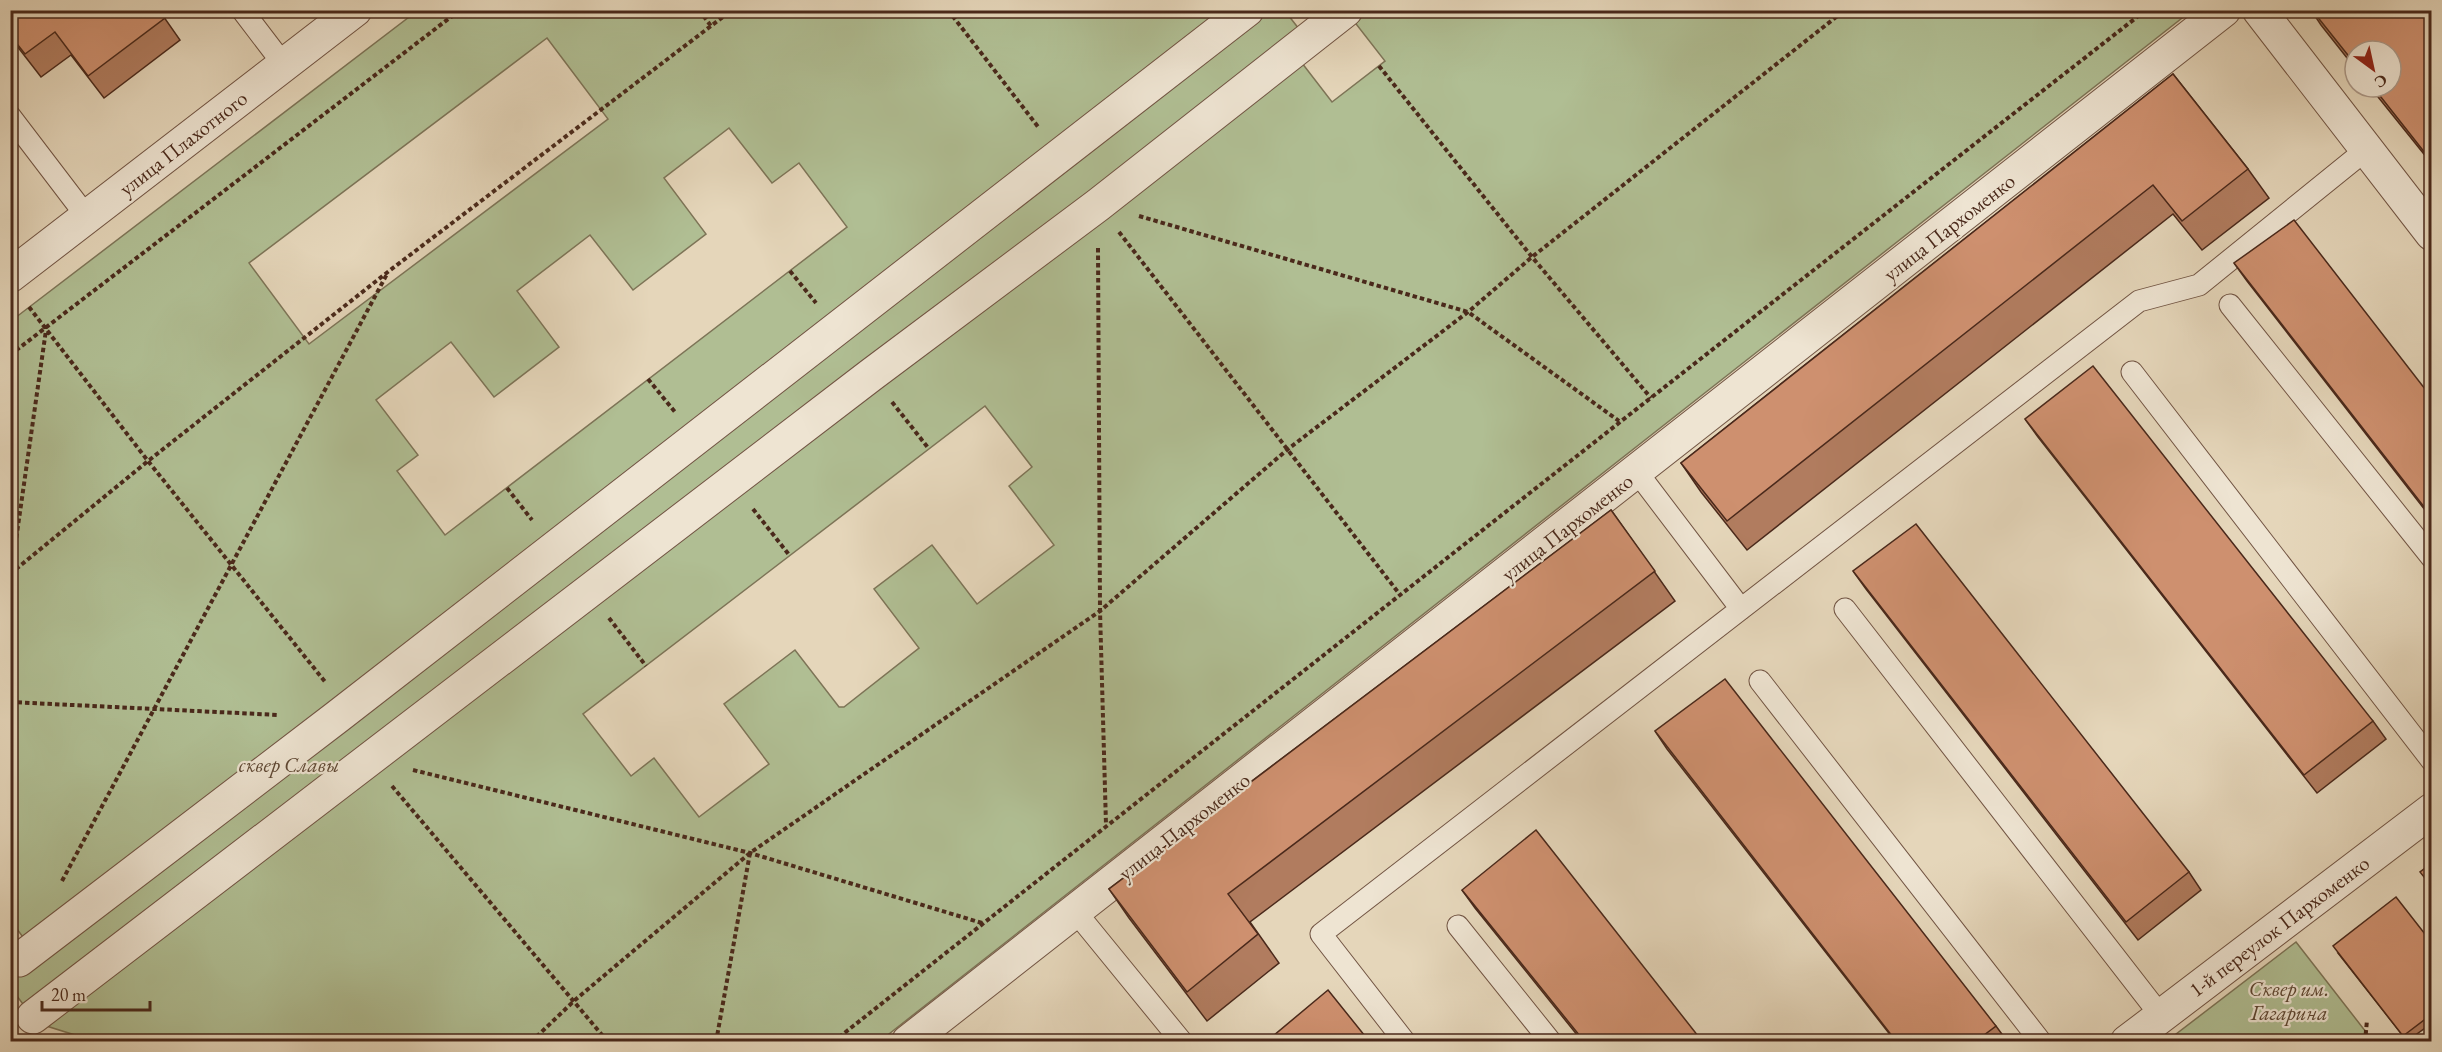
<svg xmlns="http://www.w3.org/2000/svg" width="2442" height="1052" font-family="'EB Garamond',serif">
<rect width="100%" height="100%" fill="#e5d6ba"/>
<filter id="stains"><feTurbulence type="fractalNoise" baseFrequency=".00333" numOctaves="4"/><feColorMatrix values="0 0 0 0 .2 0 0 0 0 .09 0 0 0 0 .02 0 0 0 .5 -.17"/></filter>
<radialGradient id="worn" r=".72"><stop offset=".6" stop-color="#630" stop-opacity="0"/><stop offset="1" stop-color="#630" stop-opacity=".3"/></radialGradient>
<path fill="#b0be93" stroke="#7d7457" stroke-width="1.5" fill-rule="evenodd" d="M417,11H1285L1299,29L1285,41L1332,102L1385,61L1346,11H2191L880,1041H83L78,1036L37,1023L11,988V981L40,960L11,921V321ZM547,38L608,119L309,344L249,263ZM729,128L772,183L799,163L847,227L445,535L397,471L418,455L376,400L451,342L494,397L559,347L517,291L590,235L633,290L706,234L664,178ZM985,406L1032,467L1009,486L1054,545L977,604L932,545L874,589L919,648L844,707H839L795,650L724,704L769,764L699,817L654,758L631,776L583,714Z
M2296,942L2373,1041H2167Z"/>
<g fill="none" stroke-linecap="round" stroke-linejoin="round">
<g stroke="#715443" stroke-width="23">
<path id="service" d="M242,10L284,65
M10,116L87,217
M2230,305L2432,558
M2132,372L2432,761
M1637,472L1741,609
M1845,609L2161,1016
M1760,681L2041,1042
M1075,911L1182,1042
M1458,926L1551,1042
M1405,1042L1321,934L2139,301L2199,285L2367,149"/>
</g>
<g stroke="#715443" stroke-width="35">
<path id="pedestrian" d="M19,960L337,717L1247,10
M33,1017L871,375L1098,205L1346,10"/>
</g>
<g stroke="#715443" stroke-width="35">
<path id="minor" d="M2259,10L2432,234
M2127,1042L2432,810"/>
</g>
<g stroke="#715443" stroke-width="35">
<path id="tertiary" d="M10,276L355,10
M908,1042L2224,10"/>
</g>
<path stroke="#4a291b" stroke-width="4" stroke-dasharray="4.5 3" stroke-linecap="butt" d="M699,10L711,26
M948,10L1039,128
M1379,66L1532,257L1651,398
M1139,216L1468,312L1619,421
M1119,232L1401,596
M1098,248L1100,611L1106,825
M790,271L816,303
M29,307L148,461L326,683
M10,355L460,10
M648,379L675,412
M892,402L929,449
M507,488L532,520
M753,509L790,556
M10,574L148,461L389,271L732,10
M11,575L46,330
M609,618L646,666
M10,702L279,715
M413,770L750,853L982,923
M392,786L608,1042
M62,881L387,274
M531,1042L575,1000L750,853L1100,611L1288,449L1468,312L1532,257L1845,10
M716,1042L750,853
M833,1042C1270,697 1707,353 2146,10
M2365,1042L2367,1020"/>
<use href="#service" stroke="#eee4d2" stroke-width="21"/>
<use href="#pedestrian" stroke="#eee4d2" stroke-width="33"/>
<use href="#minor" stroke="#eee4d2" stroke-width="33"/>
<use href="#tertiary" stroke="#eee4d2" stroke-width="33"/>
</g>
<path fill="#b17c5f" stroke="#4a291b" stroke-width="1.5" d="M10,10H159L180,40L104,98L71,55L41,77L10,37Z
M2311,10H2432V164L2370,87H2391L2355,51V68L2321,25Z
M2173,74L2248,169L2269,198L2202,250L2173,214L1747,550L1701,492L1681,463Z
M2234,263L2432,398V519L2247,281Z
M2025,419L2373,721L2386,739L2317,793L2038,437Z
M1611,510L1675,601L1250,922L1279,963L1207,1021L1129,918L1109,889Z
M1853,571L2189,872L2201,890L2138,940L1866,589Z
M1655,731L1996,1026L2007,1041H1895L1667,749Z
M1462,890L1702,1041H1582L1475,908Z
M2432,943V1023L2407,1041L2338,953Z"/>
<path fill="#ce906f" stroke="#4a291b" stroke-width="1.5" d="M10,10H159L165,18L88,76L55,32L25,54L10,35Z
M2312,10H2432V156L2429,158L2373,87H2391V51H2355V64Z
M2173,74L2248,169L2182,221L2153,185L1727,521L1681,463Z
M2294,220L2432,398V517L2234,263Z
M2093,366L2373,721L2304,775L2025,419Z
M1611,510L1655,571L1228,894L1258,934L1187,992L1109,889Z
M1916,524L2189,872L2126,922L1853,571Z
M1725,679L1996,1026L1976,1041H1896L1655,731Z
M1536,830L1702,1041H1584L1462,890Z
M2432,863V887L2420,872Z
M2396,897L2432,943V1014L2403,1036L2333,946Z
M1328,990L1369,1041H1267Z"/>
<g text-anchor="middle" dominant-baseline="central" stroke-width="4.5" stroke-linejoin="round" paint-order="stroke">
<g font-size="21" fill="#4a291b" stroke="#eee4d2">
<text transform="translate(183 143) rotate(-38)">улица Плахотного</text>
<text transform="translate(1949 227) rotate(-38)">улица Пархоменко</text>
<text transform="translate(1567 527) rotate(-38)">улица Пархоменко</text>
<text transform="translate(1184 826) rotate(-38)">улица Пархоменко</text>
<text transform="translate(2279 926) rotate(-37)">1-й переулок Пархоменко</text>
</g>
<g font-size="21" font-style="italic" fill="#5e4733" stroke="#eee4d2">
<text x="289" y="764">сквер Славы</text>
<text x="2289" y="988">Сквер им.<tspan x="2289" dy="24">Гагарина</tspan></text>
</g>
</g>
<rect width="2442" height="1052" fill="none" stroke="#e5d6ba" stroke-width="36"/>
<rect x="12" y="12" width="2418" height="1028" fill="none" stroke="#4a291b" stroke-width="3"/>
<rect x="18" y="18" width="2406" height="1016" fill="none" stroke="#4a291b" stroke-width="1.5"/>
<g transform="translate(2373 69) rotate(147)"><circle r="28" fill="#eee4d2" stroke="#ac9989" stroke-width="1.5"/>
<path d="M0-4.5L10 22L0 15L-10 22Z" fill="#8f2418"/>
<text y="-9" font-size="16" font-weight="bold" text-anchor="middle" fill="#4a291b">С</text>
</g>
<path d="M42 1001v9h108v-9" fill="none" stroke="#4a291b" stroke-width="3"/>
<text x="51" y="1001" font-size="18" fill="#4a291b" stroke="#eee4d2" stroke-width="4.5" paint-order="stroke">20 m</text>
<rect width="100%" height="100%" filter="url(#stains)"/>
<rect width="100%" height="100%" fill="url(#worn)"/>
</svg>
